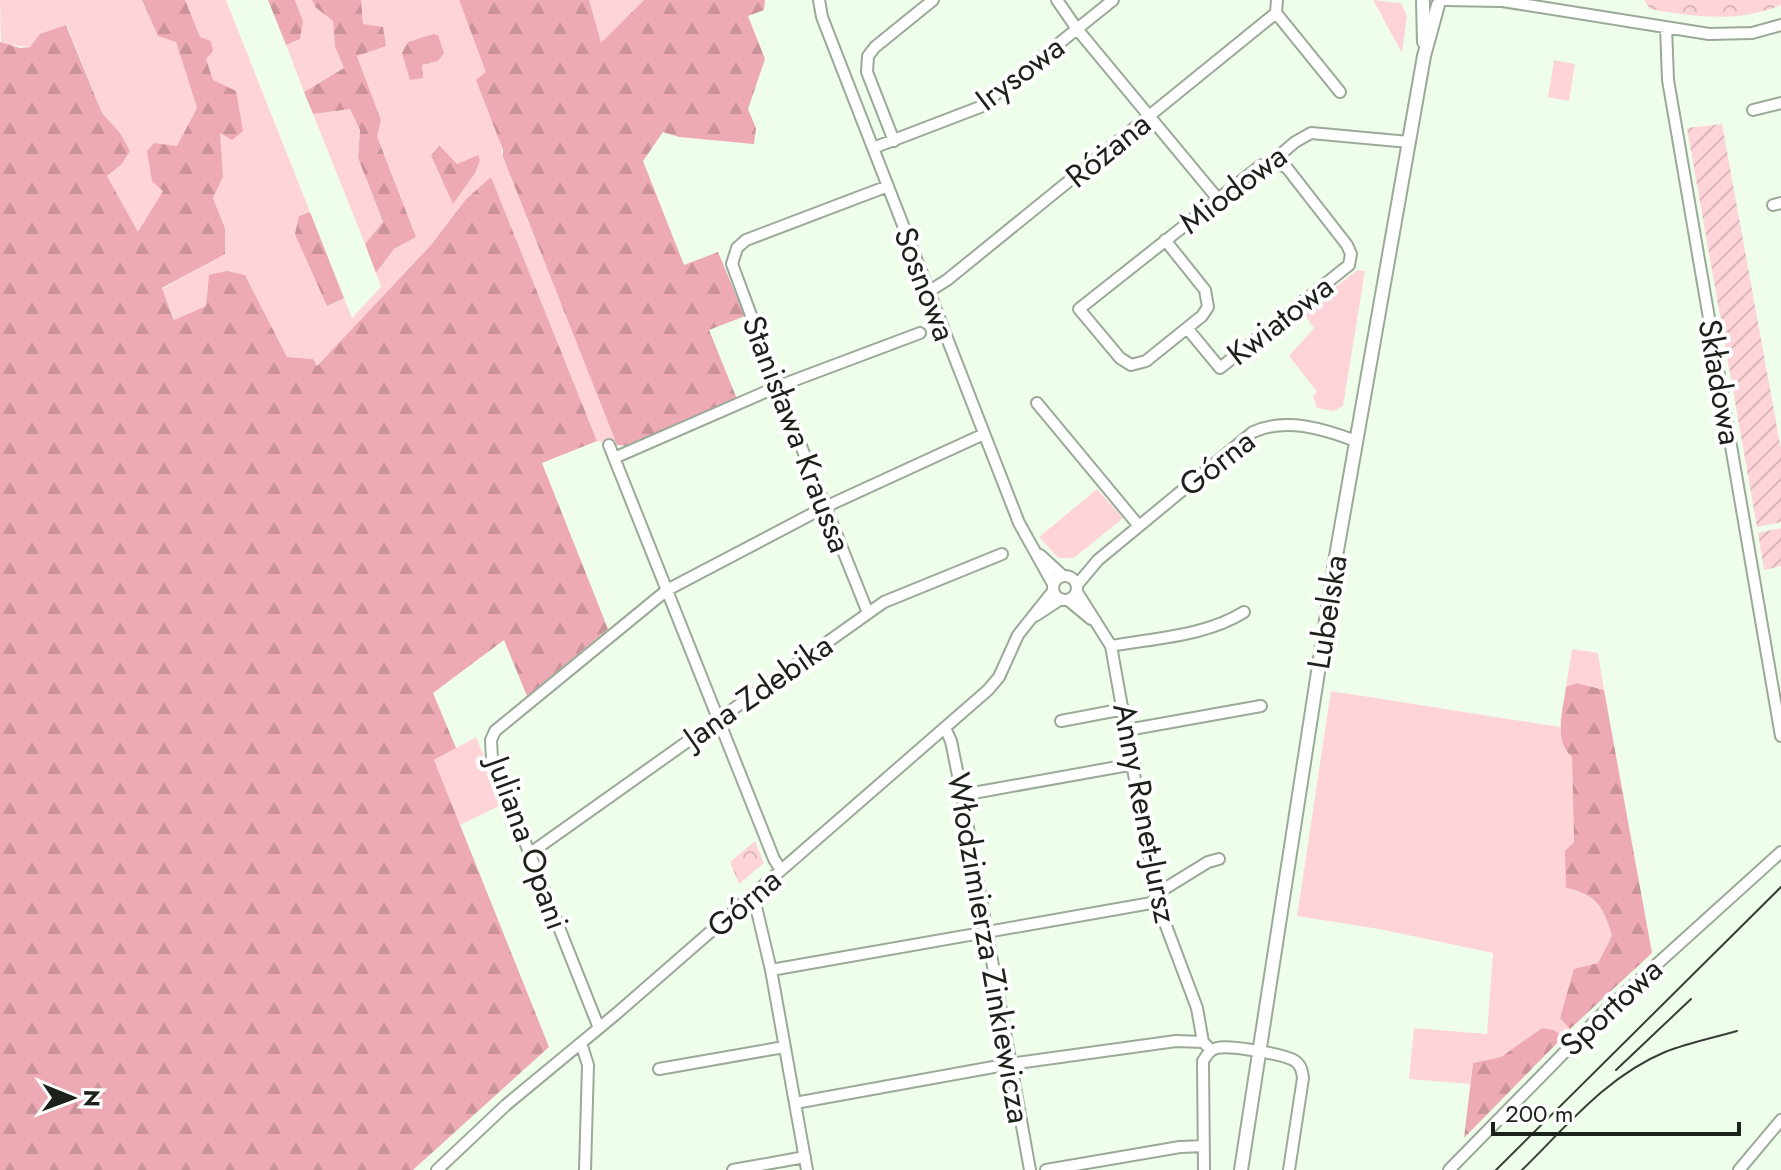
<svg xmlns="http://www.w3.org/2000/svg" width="1781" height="1170" font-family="Jost,sans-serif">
<defs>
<pattern id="forest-firs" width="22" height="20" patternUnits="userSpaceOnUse" patternTransform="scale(2)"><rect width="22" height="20" fill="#eeaab4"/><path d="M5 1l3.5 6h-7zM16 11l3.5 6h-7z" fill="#cc929a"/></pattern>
<pattern id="park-crowns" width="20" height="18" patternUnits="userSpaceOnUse" patternTransform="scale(2)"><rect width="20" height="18" fill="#ffd4d9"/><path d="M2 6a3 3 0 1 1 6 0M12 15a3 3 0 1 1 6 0" fill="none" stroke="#dab6ba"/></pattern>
<pattern id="garden-furrows" width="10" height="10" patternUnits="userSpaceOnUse" patternTransform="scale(2)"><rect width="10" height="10" fill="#ffd4d9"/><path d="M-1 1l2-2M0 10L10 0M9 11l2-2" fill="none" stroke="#dab6ba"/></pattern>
</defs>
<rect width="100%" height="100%" fill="#effeeb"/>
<path fill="#ffd4d9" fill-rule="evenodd" d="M0,0H142L158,36L176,42L197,108L177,147L154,143L163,191L138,233L107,176L121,165L120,133L102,113L67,25L30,47L1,44Z
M185,0H226L310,212L299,216L327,306L344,298L352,318L381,287L376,273L394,249L416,237L377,135L381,120L357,56L363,25L361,0H459L487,72L503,157L617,445L597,441L491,177L466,199L431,245L317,366L313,359L287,357L245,275L206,306L175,320L162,289L225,253V228L213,198L223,177L213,80ZM433,34L438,61L422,65L402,53L408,42ZM438,145L457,164L478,155L453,203L431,157Z
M295,0H312L315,7L333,21L335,47L344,68L304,92L286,45L300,39L303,21Z
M589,0H644L601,44Z
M1373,0L1401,3L1407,16L1402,53Z
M1554,60L1575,64L1569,101L1548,97Z
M350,108L360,130L358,158L383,223L365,244L313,114Z
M1357,270L1365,271L1343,406L1334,411L1317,408L1313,396L1317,392L1289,356L1314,328L1303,313Z
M1097,489L1123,518L1074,558H1058L1039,537Z
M1572,649L1598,653L1604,690L1577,683L1566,687Z
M1331,691L1560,727L1566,751L1572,757L1574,843L1566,888C1597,896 1603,906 1612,937L1598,963L1560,1017L1570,1029L1563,1037L1554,1030L1542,1028L1501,1057L1473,1063L1470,1084L1409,1079L1414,1028L1487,1034L1493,953L1379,929L1297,916Z
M476,737L503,804L460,825L434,760Z"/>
<path fill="url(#forest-firs)" d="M142,0H185L200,37L211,41L213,51L206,59L213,80L236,91L243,131L232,140L220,133L223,177L213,198L225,228V254L162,288L174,320L206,306L209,275L227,271L245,275L287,357L313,359L317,366L431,245L466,199L491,177L597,441L542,463L608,629L527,696L504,640L433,693L456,748L434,760L549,1047L413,1170H0V42L20,48L30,47L40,34L66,25L102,113L120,133L130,151L121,165L107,176L138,232L163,191L152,181L147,151L154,143L177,146L197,108L176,42L158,36Z
M268,0H295L303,21L300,39L286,45Z
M312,0H361L363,24L383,27L386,46L357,56L381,120L377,136L416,237L394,249L376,273L365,244L383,222L358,158L360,130L350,109L313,114L304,92L344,68L335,47L333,21L315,7Z
M459,0H589L601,43L644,0H765L764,10L748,16L765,59L748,109L756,128L754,144L679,137L663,132L643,161L684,265L718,252L745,316L709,330L737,399L625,446L617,445L503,157V150L476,80L486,72Z
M433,34L438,35L444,53L438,61L422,65L423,78L410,80L402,53L408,42Z
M439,145L457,164L478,155L480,160L475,173L453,204L431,156Z
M310,212L344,298L327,306L295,234L299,216Z
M1577,683L1604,690L1652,953L1570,1029L1560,1018L1574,969L1598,963L1612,936C1603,906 1597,895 1566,888L1565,851L1574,842L1572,757C1553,740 1563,710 1566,687Z
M1542,1028L1554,1030L1563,1037L1464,1138L1473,1063L1501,1057Z"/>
<path fill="url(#park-crowns)" d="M1644,0H1781V5C1737,23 1696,17 1650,9Z
M755,841L764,863L739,884L730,862Z"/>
<path fill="url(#garden-furrows)" d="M1722,124L1781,449V522L1757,527L1687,128Z
M1781,528V566L1764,570L1758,533Z"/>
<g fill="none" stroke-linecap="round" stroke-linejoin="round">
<g stroke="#9baa98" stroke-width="14">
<path id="minor" d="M819,0L822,17L1019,523L1053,584
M1057,0L1077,29L1218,199
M1445,0L1500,1
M1496,0L1709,34L1752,33L1781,25
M1276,13L1340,92
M1666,27L1668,80L1781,736
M1753,110L1781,103
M894,141L867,72L868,56L875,47L933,0
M873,148L980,107L1113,0
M1773,205L1781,203
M1165,240L1205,290L1208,307L1202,316L1146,361L1131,365L1120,358L1079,309L1260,166L1273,161L1295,142L1311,133L1409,142
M928,292L947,280L1276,13L1277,0
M1187,328L1220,368L1349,265L1351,254L1347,245L1287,168L1273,161
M1037,403L1139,526
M609,445L774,859L781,870
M614,458L779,386L920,333
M1040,555L1063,576
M1053 588a12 12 0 1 1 24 0a12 12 0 1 1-24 0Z
M1077,585L1098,560L1253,432C1286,417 1324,429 1356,441
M1077,592L1111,646L1157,902L1197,1008L1203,1042L1211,1050
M1068,600L1091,619
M868,613L781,396L732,264L737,248L746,240L888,186
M1035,616L1061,599
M1111,646C1155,638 1206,636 1244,612
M1061,721L1124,709
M945,728L951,741L962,795L1030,1170
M1127,730L1261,706
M962,795L1134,764
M529,854L884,602L1002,554
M753,894L771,970L807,1170
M1156,894L1208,862L1219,859
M771,970L1157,902
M599,1028L492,759L491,740L495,731L667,590L825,507L984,434
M581,1043L588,1065L585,1170
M659,1069L784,1047
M795,1103L1010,1064L1176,1041L1203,1042
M437,1170L506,1105L616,1014L988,690L999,677L1018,635L1053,591
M733,1170L805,1157
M1046,1170L1180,1147L1204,1146
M1204,1170L1203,1061C1207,1055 1209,1050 1217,1048C1229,1045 1285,1054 1295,1061C1301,1065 1302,1071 1303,1078L1289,1170
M1449,1170L1604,1012L1781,852
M1739,1170L1781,1120"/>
</g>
<g stroke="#9baa98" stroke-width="16">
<path id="major" d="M1423,2L1424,42
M1241,1170L1335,562L1424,56L1438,5"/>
</g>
<use href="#minor" stroke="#fff" stroke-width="10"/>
<use href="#major" stroke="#fff" stroke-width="12"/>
<path stroke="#383e36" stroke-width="2" d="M1616,1070L1691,999
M1496,1170L1781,887
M1522,1170C1566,1127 1607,1076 1665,1052C1688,1043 1713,1038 1737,1031"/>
</g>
<g text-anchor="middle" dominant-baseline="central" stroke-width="8" stroke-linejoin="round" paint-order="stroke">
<g font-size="32" fill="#1c211a" stroke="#fff">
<text transform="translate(1020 73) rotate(-37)">Irysowa</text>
<text transform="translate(1108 150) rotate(-39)">Różana</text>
<text transform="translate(1233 189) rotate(-37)">Miodowa</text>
<text transform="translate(925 284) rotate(69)">Sosnowa</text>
<text transform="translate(1280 320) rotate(-38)">Kwiatowa</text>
<text transform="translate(1720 382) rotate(80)">Składowa</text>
<text transform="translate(797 434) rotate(69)">Stanisława Kraussa</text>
<text transform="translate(1217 463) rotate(-38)">Górna</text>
<text transform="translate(1327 612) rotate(-81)">Lubelska</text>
<text transform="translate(758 691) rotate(-35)">Jana Zdebika</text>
<text transform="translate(1145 813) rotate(79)">Anny Renet-Jursz</text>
<text transform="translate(528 843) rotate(70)">Juliana Opani</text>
<text transform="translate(744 903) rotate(-41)">Górna</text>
<text transform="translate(989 948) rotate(80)">Włodzimierza Zinkiewicza</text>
<text transform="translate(1611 1007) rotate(-43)">Sportowa</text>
</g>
</g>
<g transform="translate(72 1098) rotate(91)" stroke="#ffffff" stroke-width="6" paint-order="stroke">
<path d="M0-6L14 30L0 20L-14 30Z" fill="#1c211a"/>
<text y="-12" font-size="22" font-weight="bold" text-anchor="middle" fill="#1c211a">N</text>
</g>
<path d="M1493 1122v12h246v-12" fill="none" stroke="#1c211a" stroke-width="4"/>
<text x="1505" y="1122" font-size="24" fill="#1c211a" stroke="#ffffff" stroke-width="6" paint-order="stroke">200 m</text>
</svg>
